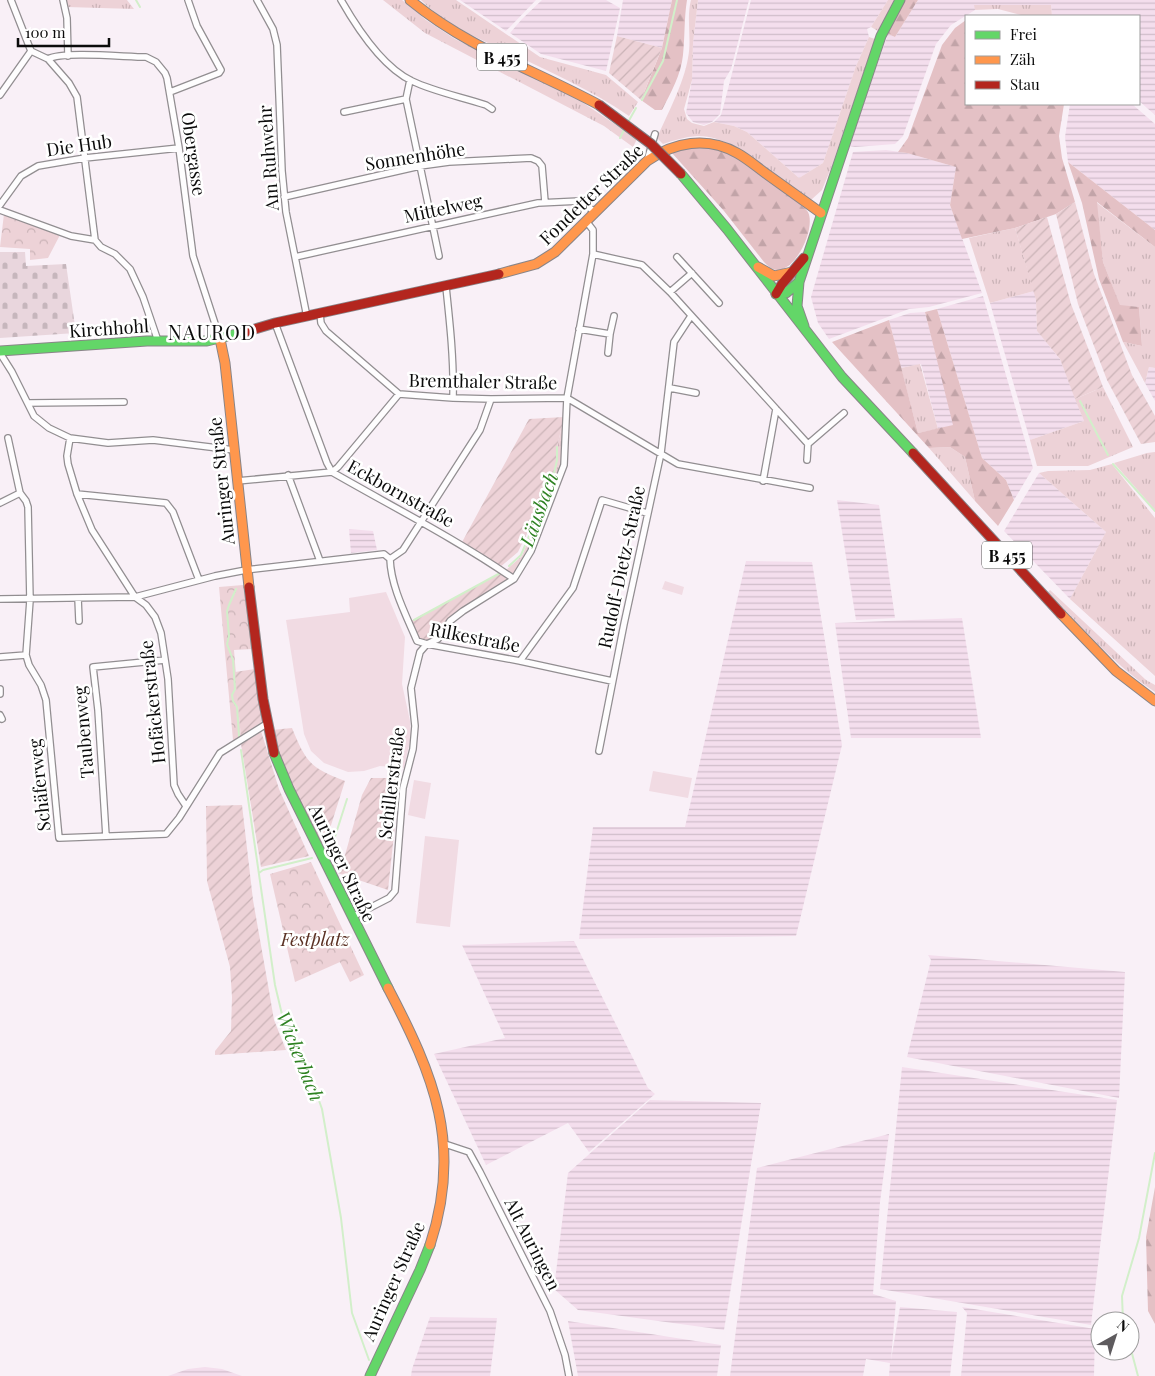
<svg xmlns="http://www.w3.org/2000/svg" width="1155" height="1376" font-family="'Playfair Display',serif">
<defs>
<pattern id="farmland-rules" width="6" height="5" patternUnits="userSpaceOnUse" patternTransform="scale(1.25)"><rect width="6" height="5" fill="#f4deed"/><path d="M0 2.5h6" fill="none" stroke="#d0bdca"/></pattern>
<pattern id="grass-tufts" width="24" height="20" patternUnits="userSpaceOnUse" patternTransform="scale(1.25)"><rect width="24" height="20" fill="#edd2d7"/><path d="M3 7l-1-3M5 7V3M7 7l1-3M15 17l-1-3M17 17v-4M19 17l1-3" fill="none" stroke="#cab3b7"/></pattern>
<pattern id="forest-firs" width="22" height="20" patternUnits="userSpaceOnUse" patternTransform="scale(1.25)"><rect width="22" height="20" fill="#e4c1c5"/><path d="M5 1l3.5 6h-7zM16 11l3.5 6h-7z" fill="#c2a4a8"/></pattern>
<pattern id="cemetery-stones" width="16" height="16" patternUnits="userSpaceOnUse" patternTransform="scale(1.25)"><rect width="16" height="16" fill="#e9d6dd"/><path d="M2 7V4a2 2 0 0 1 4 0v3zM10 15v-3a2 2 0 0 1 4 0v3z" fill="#c6b6bc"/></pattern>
<pattern id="park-crowns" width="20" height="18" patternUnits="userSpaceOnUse" patternTransform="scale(1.25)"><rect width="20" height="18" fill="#edd2d7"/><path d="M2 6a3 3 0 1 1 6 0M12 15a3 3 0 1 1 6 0" fill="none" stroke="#cab3b7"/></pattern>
<pattern id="garden-furrows" width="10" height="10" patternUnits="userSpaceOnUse" patternTransform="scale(1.25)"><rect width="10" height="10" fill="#edd2d7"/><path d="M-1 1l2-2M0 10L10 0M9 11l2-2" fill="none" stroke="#cab3b7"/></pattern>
</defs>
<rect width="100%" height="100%" fill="#f9f0f7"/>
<path fill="url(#farmland-rules)" d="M460,0H536L506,31Z
M542,0H606L620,8L606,71L541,54L510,33L522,19Z
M623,0H672L662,48L617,36Z
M698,0H749L731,69L724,81L720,114L712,122L704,125L693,122L686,113L692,80L693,43Z
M751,0H888L871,27L867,29L869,37L856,66L823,163L799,178L747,132L734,126L714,122L721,115L723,108Z
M918,0H1155V115L1139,101V16H1052L1051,5H975V10L951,25L936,44L903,136L895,144L855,147L849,146L888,34L895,37Z
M1070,104H1132L1155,124V230L1068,162L1065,137Z
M886,150L907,153L956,167L950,205L982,293L929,307L909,309L829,339L818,323L811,297L853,152Z
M1034,291L1036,300L1037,331L1060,359L1084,421L1030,440L990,303Z
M983,296L1033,468L1014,500L1006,480L982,458L937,309Z
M925,312L954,425L938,429L921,364L901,368L889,320L910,313Z
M1149,367L1155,368V401L1145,383Z
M1039,473L1106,532L1070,599L1004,531Z
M837,500L879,505L895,618L856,620Z
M349,529L373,531L377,550L351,553Z
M746,561L812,562L842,745L796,936L579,939L593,827H685Z
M962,618L981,738H851L835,623Z
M574,941L648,1088L655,1094L589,1152L568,1123L486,1165L434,1054L505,1038L462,945Z
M928,955L1125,972L1119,1098L907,1057L931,960Z
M902,1067L1117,1100L1091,1325L880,1289Z
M650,1100L761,1103L724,1330L578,1310L554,1289L568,1173Z
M889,1134L880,1202L873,1294L896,1301L891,1360L900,1307L957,1312L950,1376H889L890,1363L866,1359L863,1376H730L757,1168Z
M962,1307L1095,1329L1094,1376H961L967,1313Z
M430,1317L497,1318L490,1376H411L412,1369Z
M568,1321L721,1345L717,1376H578Z
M205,1367L222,1369L242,1376H168L188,1369Z"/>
<path fill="url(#grass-tufts)" d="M65,0H127L134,9L67,7Z
M383,0H402L426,20L455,39L579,100L637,139L633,147L604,126L425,33Z
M421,0H456L540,57L606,75L638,102L629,116C591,90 551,72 510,53C479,39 445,24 421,0Z
M691,0H698L693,43L692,80L684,109L687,119L692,123L704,126L714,122L734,126L747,132L799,178L823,163L856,66L869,37L875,39L831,168L822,190L811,200C777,182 736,134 697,136C685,137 674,140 663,144L657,138C667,115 684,83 688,58C692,39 686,19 691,0Z
M888,0H894L878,31L871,27Z
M974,5H1051L1052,16H1025L998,9L975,10Z
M1096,202L1155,247V368L1149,367L1145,383L1123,342L1142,346L1139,307L1120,306L1103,262Z
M1015,228L1034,291L990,303L969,238Z
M920,364L938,429L918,433L901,368Z
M1103,387L1133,447L1088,466H1037L1030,440L1084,421L1075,399Z
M564,417V465L531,551L514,579L505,571L522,556L552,482L557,460V447Z
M950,447L965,457L975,501L929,448Z
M1155,452V510L1114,463L1147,453Z
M1112,464L1155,518V676L1070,599L1106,532L1039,473L1048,471L1090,470Z
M1050,590L1146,680L1155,685V692C1114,665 1082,627 1048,592Z"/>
<path fill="url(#forest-firs)" d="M672,0H687C684,18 685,37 683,55C681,75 671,92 662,110H655L641,100L662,48Z
M905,0H918L895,37L888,34L893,21Z
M966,20V104H1064L1059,136L1062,158L1075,202L1056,214L1015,228L962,239L950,205L956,167L907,153L898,152L908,138L942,45L955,28Z
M700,146C739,149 770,182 800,204C802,206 807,210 808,212C816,228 796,271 777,270C772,270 768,266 764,262L724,211L672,153L685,148Z
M1068,162L1155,230V247L1097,202L1103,262L1120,305L1139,307L1142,346L1123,342L1099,279L1082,203Z
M937,309L982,458L1006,480L1014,500L998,526L975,501L965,457L950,447L929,448L832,342L889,320L918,433L953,425L925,312Z
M1155,1187V1324L1148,1311L1146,1237Z"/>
<path fill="url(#cemetery-stones)" d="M0,252H25L26,266L66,264L76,333L0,338Z"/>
<path fill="url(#park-crowns)" d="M4,214L60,235L48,258L30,260V249L0,247Z
M243,585L253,649L234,650L241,738L233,740L219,587Z
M311,862L364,975L350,982L340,962L295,982L270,874Z"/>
<path fill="url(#garden-furrows)" d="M617,36L662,48L641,100L609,73Z
M1075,202L1094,274L1132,375L1155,416V442L1141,444L1107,380L1078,304L1056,214Z
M1047,217L1071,304L1103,387L1075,399L1060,359L1037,331L1036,300L1015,228Z
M564,417L557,447V460L552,482L518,552L499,568L461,544L529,419Z
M502,572L514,579L463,611L438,639L427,644L417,641L409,622Z
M255,669L264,723L241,738L235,672Z
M292,728C306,762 310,768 345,781L326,841L321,844L283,767L272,730Z
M261,731L279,789L309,856L261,867L241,744Z
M371,778H400L388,890L335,872L332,864L345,855L362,795Z
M242,805L253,900L268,985L274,1020L286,1050L215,1055V1051L231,1031L232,997L230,967L207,881L206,806Z"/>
<path fill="#f1dbe3" d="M665,581L684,587L682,595L662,589Z
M386,592L405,637L402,684L410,721L411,737L404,768L380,766L364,771L348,772L324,763L311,751L304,734L286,620L350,612L349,598Z
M653,771L692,778L688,798L649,791Z
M414,780L431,783L425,819L408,815Z
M425,836L459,840L450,927L416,923Z"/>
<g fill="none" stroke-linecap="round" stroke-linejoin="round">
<path stroke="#d2efca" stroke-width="2" d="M136,0L140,7
M642,100L663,61L677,0
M627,124L636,108
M620,138L625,128
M1080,401L1108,455
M1113,464L1155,511
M509,566L521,555L552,482L557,460V447
M236,589L229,605L227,611L229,636L227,644L233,660L235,689L232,695L233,701L237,707L239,736
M414,620L502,572
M241,750L275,985L285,1027L291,1043L312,1081L322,1109L341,1218L352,1313L369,1360
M327,853L332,846L347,799
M259,873L263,870L312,858
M1123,1321L1122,1296L1139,1238L1155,1153
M1130,1346L1138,1376"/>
<g stroke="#928e91" stroke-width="8">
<path id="street" d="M11,0L31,51L48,59L69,83L77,97L95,240
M63,0L67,18L68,56
M257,0L273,29L277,45L282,171L286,212L307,317
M341,0C357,28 382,67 412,81C435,92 462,97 486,105L492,109
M48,59C64,51 125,57 146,57L156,62L165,73L167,78L179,148L193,256L220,339
M410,80L406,99L439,256
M170,92L219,73L221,70L197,26L188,0
M0,95L31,51
M344,112L406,99
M647,161L655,134
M284,197L420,166L449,162L531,158L538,161L542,166L545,202
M0,205L21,176L38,166L85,158L179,148
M0,210L71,236L95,240L101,247L115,254L130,269L143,297L158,341
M593,254L642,265L670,292L808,444L807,460
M295,257L538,203L580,201L595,212
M677,257L719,303
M446,287C450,324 454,361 453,398
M670,292L692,273
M320,314L321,323L326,331L399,394L453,398L491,399L567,398L678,464L810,488
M275,323L327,463L332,472C393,507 456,539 514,579
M579,329L610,334L608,353
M610,334L614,316
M0,353L12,372L34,416L49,428L70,438L108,443L153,440L234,450
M670,388L696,393
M28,403L124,402
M8,438L20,493L26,501L28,507L30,600L26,655L29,665L41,685L46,700L59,838L166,834L179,818L220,753L268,723
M70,438L67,456L68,464L77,494L92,530L135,597L146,605L155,617L161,633L168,679L174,785L178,794L186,806
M808,444L844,413
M288,475L320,561
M237,481L332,472L338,467L399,394
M763,481L776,409
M77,494L166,503L173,512L199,580
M0,503L20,493
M390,559C391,587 406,615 417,641L427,644L520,661L612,681
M390,559L403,550L480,430L491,399
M78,598L79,621
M0,599L135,597L215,576L246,570L384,554L390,559
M0,657L26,655
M520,661L573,588L602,500L647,513
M0,689V694
M0,715L2,719
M599,751L624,624L661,453L674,342L691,316
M106,836L98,710L93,667L165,660
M352,917L389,898L395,891L403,788L413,749L415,726L411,688L420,652L427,644L438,639L450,621L463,611L514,579L531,551L564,465L567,398L593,254V230L586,221
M445,1144L469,1152L480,1172L550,1311L565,1355L569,1376"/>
</g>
<g stroke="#898588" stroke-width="11">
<path id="fast" d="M681,174L727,229L842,377L913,453
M776,294L786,293L799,282
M804,326L797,306L799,282L881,36L900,0
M0,351L147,341H207L245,332
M274,753L289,789L388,988
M370,1376L420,1270L430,1245"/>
</g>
<g stroke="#898588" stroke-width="11">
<path id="slow" d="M410,0C468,48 534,70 599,105
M758,267L774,276L792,272
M499,274L536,264L555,252L647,161C674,142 707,136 737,153C748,159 758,168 768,175C786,188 803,200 821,213
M220,339L225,363L249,587
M1061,614L1116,671L1155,701
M388,988C434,1076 463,1145 430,1245"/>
</g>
<g stroke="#898588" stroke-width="11">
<path id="jam" d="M776,294L782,284L804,258
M245,332L275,323L499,274
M913,453L1061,614
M249,587L263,699L274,753"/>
</g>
<use href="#street" stroke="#fefdfe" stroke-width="5.5"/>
<use href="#fast" stroke="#63d668" stroke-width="9"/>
<use href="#slow" stroke="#ff974d" stroke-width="9"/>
<use href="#jam" stroke="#b3261e" stroke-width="9"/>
<g stroke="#7f7b7f" stroke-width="11" stroke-linecap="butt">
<path id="jam-bridge" d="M599,105L651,144L681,174"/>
</g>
<use href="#jam-bridge" stroke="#b3261e" stroke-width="9"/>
</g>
<g text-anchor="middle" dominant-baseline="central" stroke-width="5" stroke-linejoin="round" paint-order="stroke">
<g fill="#fff" stroke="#545454" stroke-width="1">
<rect x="477" y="43.5" width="50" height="27" rx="4"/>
<rect x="982" y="541.5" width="50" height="27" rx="4"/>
</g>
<g font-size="16" font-weight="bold" fill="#0b0b0b">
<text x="502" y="57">B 455</text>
<text x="1007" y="555">B 455</text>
</g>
<g font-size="18" fill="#0b0b0b" stroke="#fff">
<text transform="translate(79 145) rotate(-8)">Die Hub</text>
<text transform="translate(194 154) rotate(82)">Obergasse</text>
<text transform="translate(415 156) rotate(-9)">Sonnenhöhe</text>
<text transform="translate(268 158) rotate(-94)">Am Ruhwehr</text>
<text transform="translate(591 194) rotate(-44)">Fondetter Straße</text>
<text transform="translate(443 208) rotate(-12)">Mittelweg</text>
<text transform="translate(109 328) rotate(-4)">Kirchhohl</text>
<text transform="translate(483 381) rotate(1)">Bremthaler Straße</text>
<text transform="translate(221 481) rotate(-96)">Auringer Straße</text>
<text transform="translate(401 493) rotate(29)">Eckbornstraße</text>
<text transform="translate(621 567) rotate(-78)">Rudolf-Dietz-Straße</text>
<text transform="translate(475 637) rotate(11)">Rilkestraße</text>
<text transform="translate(152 702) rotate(-96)">Hofäckerstraße</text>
<text transform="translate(83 732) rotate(-95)">Taubenweg</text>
<text transform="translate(391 783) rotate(-83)">Schillerstraße</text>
<text transform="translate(39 785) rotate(-96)">Schäferweg</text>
<text transform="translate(343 863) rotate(64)">Auringer Straße</text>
<text transform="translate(533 1244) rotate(63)">Alt Auringen</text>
<text transform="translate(393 1281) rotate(-66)">Auringer Straße</text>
</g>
<g font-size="18" font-style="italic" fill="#5b3124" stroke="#fff">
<text x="315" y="939">Festplatz</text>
</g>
<g font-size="19" font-style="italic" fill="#2e8222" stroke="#fff">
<text transform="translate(538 509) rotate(-70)">Läusbach</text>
<text transform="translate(301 1056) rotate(68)">Wickerbach</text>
</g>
<g font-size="20" letter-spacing="1" fill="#0b0b0b" stroke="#fff">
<text x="212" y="331">NAUROD</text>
</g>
</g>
<rect x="965" y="15" width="175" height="90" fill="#ffffff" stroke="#9d9d9d"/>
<rect x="975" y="31" width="25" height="8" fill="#63d668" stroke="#9d9d9d"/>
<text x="1010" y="40" font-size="15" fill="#0b0b0b">Frei</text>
<rect x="975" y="56" width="25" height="8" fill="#ff974d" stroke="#9d9d9d"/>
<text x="1010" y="65" font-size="15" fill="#0b0b0b">Zäh</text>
<rect x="975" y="81" width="25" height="8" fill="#b3261e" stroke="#9d9d9d"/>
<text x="1010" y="90" font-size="15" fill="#0b0b0b">Stau</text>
<g transform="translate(1115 1336) rotate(39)"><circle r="24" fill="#ffffff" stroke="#9d9d9d"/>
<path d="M0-4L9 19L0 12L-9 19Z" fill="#5e5b5e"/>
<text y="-8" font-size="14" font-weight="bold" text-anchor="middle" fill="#0b0b0b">N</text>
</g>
<path d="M18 38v8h91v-8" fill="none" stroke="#0b0b0b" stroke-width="2.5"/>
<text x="25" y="38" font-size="15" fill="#0b0b0b" stroke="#ffffff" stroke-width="4" paint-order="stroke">100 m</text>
</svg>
